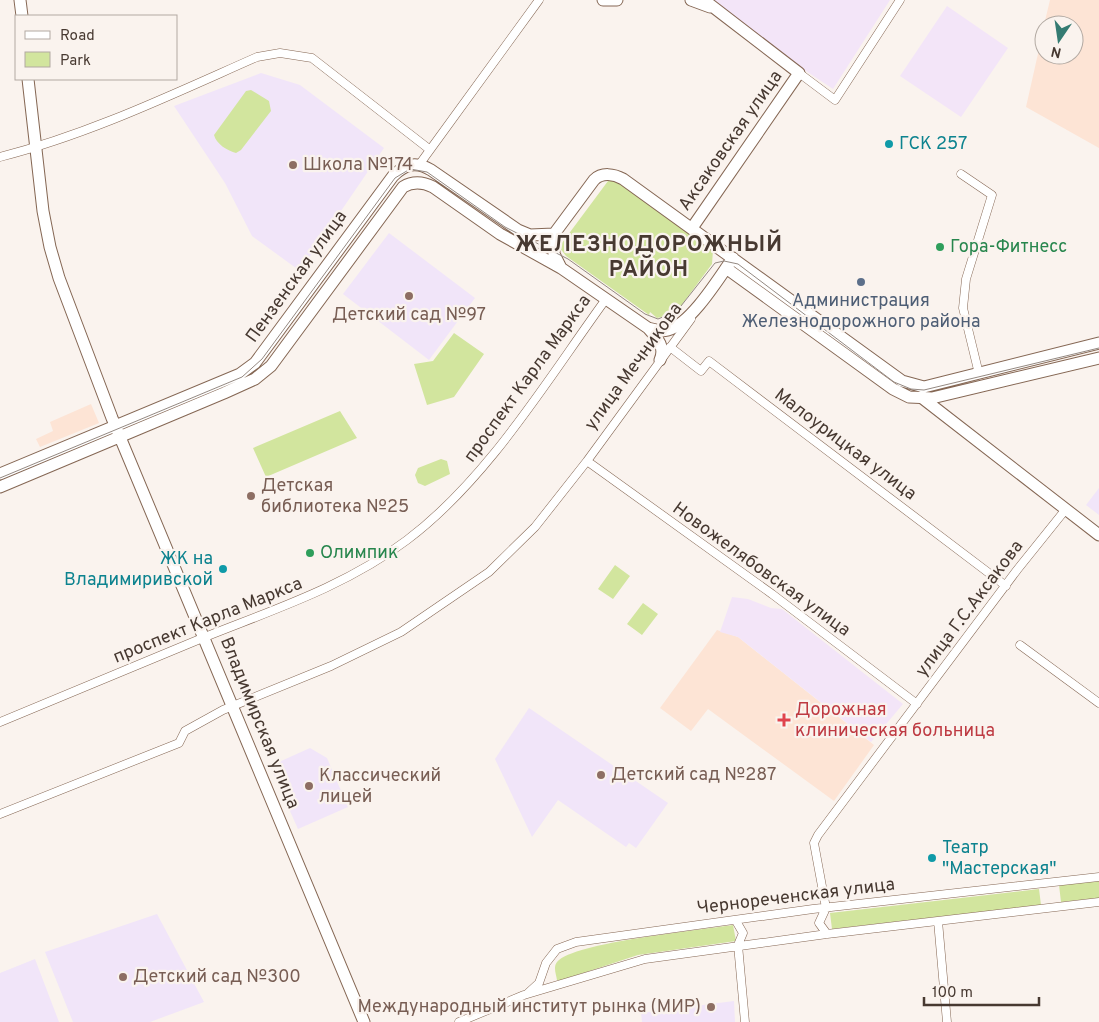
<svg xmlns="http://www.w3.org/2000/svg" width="1099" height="1022" font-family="Overpass,sans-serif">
<rect width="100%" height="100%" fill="#faf3ee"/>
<path fill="#fde4d5" d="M1050,0H1099V148L1026,107L1044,27V55H1074V25H1044Z
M91,404L99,423L40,447L36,439L53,431L50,422Z
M717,630L738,637L874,745L834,801L708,709L691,731L660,708Z"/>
<path fill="#f3e5f8" d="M714,0H890L833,89L800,67Z
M947,6L1008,48L961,117L900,76Z
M732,597L748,599L771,608L782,609L903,704L871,742L738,637L720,632Z"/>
<path fill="#f1e5f9" d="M261,73L300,85L384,148L300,271L252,236L225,183L174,106Z
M389,233L475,298L429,360L343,294Z
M1099,488V515L1086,505Z
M529,708L668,803L636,848L629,843L626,847L558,800L532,837L495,759Z
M310,748L327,758L348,807L298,829L270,766Z
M157,914L204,1002L150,1022H73L45,952Z
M35,959L59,1022H0V973Z
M734,1001L735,1022H642L641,1013Z"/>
<path fill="#d2e59e" d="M251,90L269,101L271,111L241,150L236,153C228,151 216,144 214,135L246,91Z
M616,180L713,250L712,264L681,306L673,314L657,318L650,312L649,315L566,256L559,247L608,181Z
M454,333L484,354L454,397L427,405L414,364L433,361Z
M340,411L357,438L266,477L253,448Z
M441,459L447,461L450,474L425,486L418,483L415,475L418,468Z
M615,565L630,576L613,599L598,589Z
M643,603L658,614L642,635L627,624Z
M1099,880V898L1061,902L1059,885Z
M1039,889L1041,905L832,929L830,913Z
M733,925L736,941L638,955L559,981L557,980C556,974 553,967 557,962C574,942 702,930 733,925Z"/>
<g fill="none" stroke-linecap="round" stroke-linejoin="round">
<g stroke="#856754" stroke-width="9">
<path id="street" d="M799,73L835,100L900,0
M0,157C90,134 173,94 257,57L280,53L312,58L429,149
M419,165L539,0
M961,174L992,195L966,279L963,308L979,374
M670,347L701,371L709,361L1006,586
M587,461L772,594L917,704
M1020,645L1099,703
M0,722C68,694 136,665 205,637C275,609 346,586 407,540C488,479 547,380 606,299
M0,814L179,743L185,731L223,710L331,666L401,632L489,572L535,527L587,461L691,319
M826,908L814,843L818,835L1017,570L1066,509
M826,908L819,923L827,934
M736,921L743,933L738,945L745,1022
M938,921L947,1022
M528,993L539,983L546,963L557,949L576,942L813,909L1099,877
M459,1022L524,995L645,959L827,934L1099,902"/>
</g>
<g stroke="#856754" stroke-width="13">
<path id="secondary" d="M20,0L22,16
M603,0H617
M691,0L710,7
M28,79L43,211L50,247L59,278L112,418L364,1022
M692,228L799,73L704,0
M561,268L554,254V234L594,180C602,172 614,174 623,179L902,381L924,387L1099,343
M726,268L893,389L909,397L932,398L1099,358
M648,328C657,338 666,347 660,360
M921,397L1099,535
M0,474L240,374L255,363L393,176C405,164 416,161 431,170L518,230L530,235L554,234
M0,487L224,393L255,379L271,366L403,187C413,181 423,182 433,187L500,234L561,268L648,328C655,330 661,332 668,330C691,324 719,278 733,258"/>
</g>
<use href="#street" stroke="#fff" stroke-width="8"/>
<use href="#secondary" stroke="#fff" stroke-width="11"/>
<path stroke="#948982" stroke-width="1" d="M0,478L242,377L262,359L395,178L410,169L427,172L505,227L568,259L645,314L658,319L677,311L715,263L724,261L738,264L894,382L911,389L924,390L1099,348"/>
</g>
<g fill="#0f9aa8" stroke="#faf3ee" stroke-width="2">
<circle cx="889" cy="144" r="5"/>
<circle cx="223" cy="569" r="5"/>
<circle cx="932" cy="858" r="5"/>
</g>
<g fill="#8d6e63" stroke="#faf3ee" stroke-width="2">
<circle cx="293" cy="165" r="5"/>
<circle cx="409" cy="296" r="5"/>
<circle cx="251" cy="496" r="5"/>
<circle cx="601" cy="775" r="5"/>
<circle cx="309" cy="786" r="5"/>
<circle cx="123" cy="977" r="5"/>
<circle cx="711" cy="1007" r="5"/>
</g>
<g fill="#2e9e5b" stroke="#faf3ee" stroke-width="2">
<circle cx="940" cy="247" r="5"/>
<circle cx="310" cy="553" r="5"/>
</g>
<circle fill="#5c6f8a" stroke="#faf3ee" stroke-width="2" cx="861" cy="282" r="5"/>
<path fill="#e0444e" stroke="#faf3ee" stroke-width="2" d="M781.5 712.5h5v5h5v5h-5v5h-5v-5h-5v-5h5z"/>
<g text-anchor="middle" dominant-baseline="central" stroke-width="4.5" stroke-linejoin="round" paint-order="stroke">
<g font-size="18" fill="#473931" stroke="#faf3ee">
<text transform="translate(731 141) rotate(-55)">Аксаковская улица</text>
<text transform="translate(297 277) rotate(-54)">Пензенская улица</text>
<text transform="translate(634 367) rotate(-54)">улица Мечникова</text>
<text transform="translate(528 379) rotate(-54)">проспект Карла Маркса</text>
<text transform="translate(845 445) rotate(37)">Малоурицкая улица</text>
<text transform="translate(761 570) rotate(36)">Новожелябовская улица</text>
<text transform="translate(970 609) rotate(-53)">улица Г.С.Аксакова</text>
<text transform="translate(208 621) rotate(-22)">проспект Карла Маркса</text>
<text transform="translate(259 723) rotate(68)">Владимирская улица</text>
<text transform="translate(796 897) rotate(-7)">Чернореченская улица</text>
</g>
<g font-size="18" fill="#0d838f" stroke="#faf3ee" text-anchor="start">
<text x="899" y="144">ГСК 257</text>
<text x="213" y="559" text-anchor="end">ЖК на<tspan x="213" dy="21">Владимиривской</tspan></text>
<text x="942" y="848">Театр<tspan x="942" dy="21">"Мастерская"</tspan></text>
</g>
<g font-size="18" fill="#785e54" stroke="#faf3ee" text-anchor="start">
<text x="303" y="165">Школа №174</text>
<text x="409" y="315" text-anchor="middle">Детский сад №97</text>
<text x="261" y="486">Детская<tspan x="261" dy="21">библиотека №25</tspan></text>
<text x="611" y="775">Детский сад №287</text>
<text x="319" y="776">Классический<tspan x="319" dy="21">лицей</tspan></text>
<text x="133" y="977">Детский сад №300</text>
<text x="701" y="1007" text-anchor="end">Международный институт рынка (МИР)</text>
</g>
<g font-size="18" fill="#27864d" stroke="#faf3ee" text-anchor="start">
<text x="950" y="247">Гора-Фитнесс</text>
<text x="320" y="553">Олимпик</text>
</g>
<g font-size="18" fill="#4e5e75" stroke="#faf3ee">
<text x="861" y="301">Администрация<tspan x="861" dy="21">Железнодорожного района</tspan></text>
</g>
<g font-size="18" fill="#be3a42" stroke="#faf3ee" text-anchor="start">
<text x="795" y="710">Дорожная<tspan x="795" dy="21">клиническая больница</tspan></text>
</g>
<g font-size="22" font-weight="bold" letter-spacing="1" fill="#473931" stroke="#faf3ee">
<text x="649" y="245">ЖЕЛЕЗНОДОРОЖНЫЙ<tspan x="649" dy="25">РАЙОН</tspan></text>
</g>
</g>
<rect x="15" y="15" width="162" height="65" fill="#faf3ee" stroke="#b2a9a2"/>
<rect x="25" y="31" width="25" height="8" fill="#ffffff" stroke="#b2a9a2"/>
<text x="60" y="40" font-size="15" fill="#473931">Road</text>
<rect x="25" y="52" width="25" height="15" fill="#d2e59e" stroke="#b2a9a2"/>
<text x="60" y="65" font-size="15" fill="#473931">Park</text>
<g transform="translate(1059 40) rotate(193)"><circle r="24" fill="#faf3ee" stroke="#b2a9a2"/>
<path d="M0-4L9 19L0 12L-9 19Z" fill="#347b72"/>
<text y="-8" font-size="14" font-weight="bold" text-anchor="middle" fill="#473931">N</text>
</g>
<path d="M924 997v8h115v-8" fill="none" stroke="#473931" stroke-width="2.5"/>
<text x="932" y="997" font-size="15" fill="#473931" stroke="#faf3ee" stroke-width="4" paint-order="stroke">100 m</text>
</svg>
